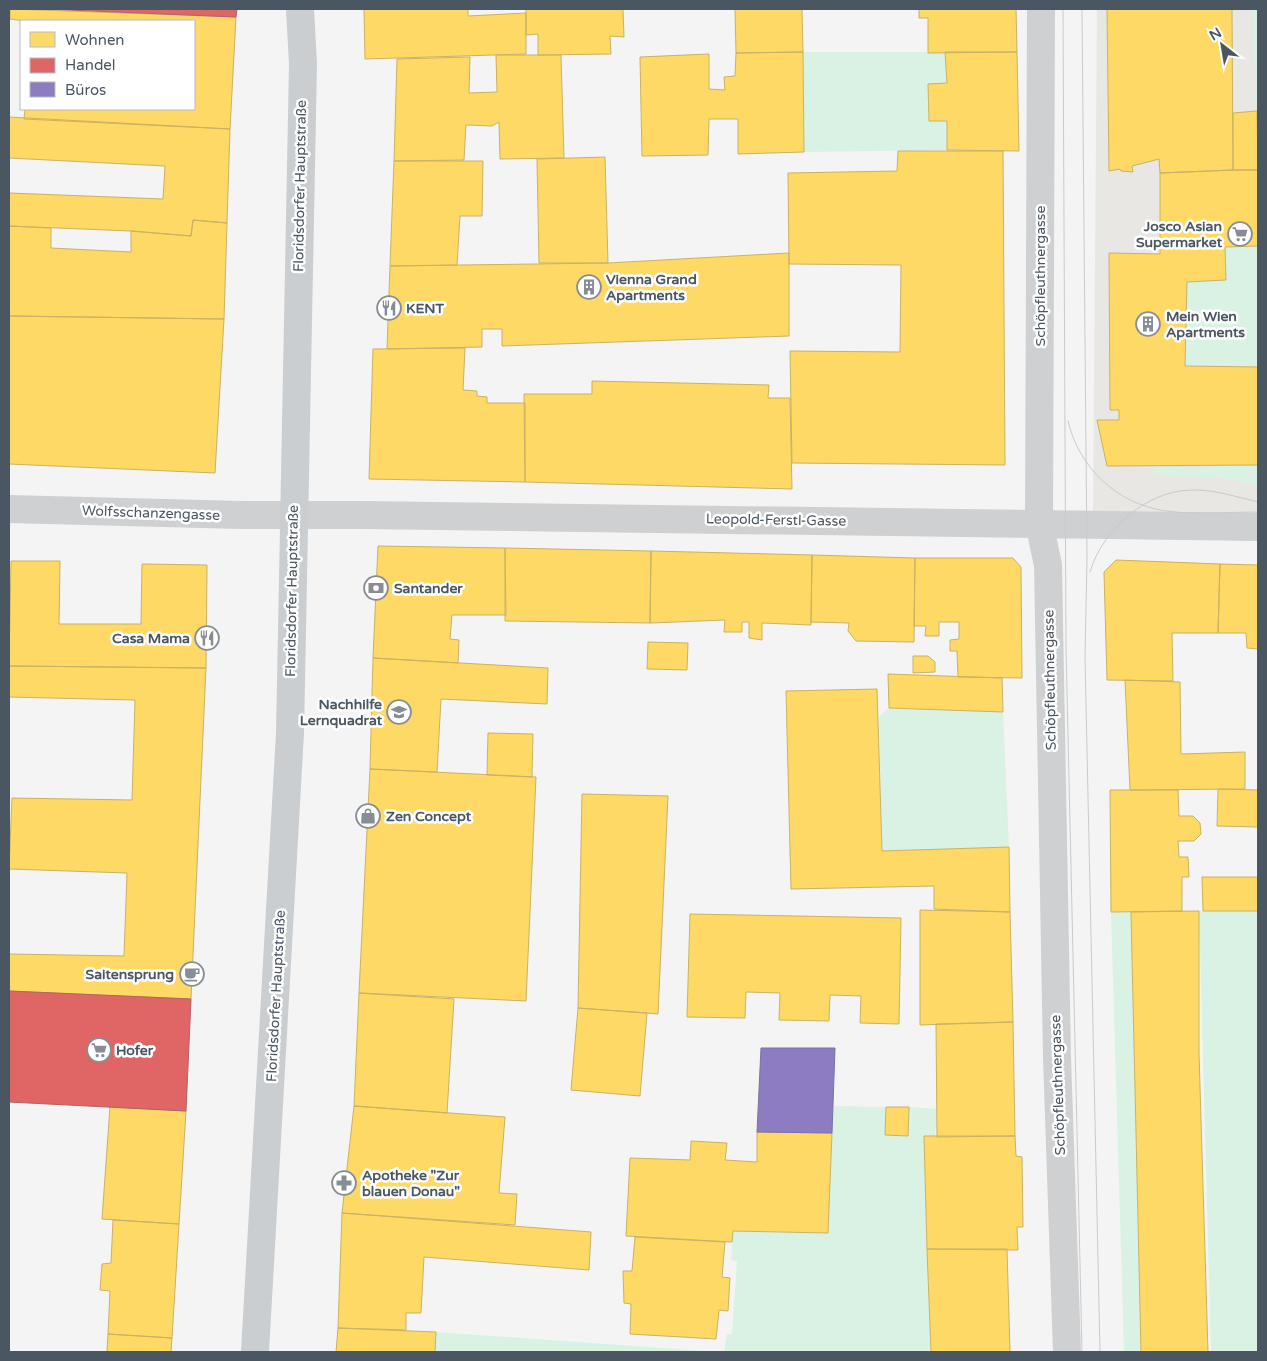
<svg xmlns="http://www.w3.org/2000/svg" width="1267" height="1361" font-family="'Varela Round',sans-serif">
<rect width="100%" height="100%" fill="#f4f4f4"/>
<path fill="#e8e7e3" d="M1097,9H1258V514L1093,515Z"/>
<path fill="#d9f2e3" d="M1253,9H1258L1257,111L1256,98Z
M803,52H945L947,83L928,84L929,121H947V150L804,152Z
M1258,246V367L1185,366L1187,282L1226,280L1225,247Z
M1258,466V485L1219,478L1154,474V467Z
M889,708L1003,712L1009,847L882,851L879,717Z
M1199,911H1258V1352H1211Z
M1111,912H1131L1142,1352H1124Z
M832,1106L886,1107L885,1135L908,1136L909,1107L937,1109L927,1249L931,1352H724L727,1334H732L737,1261L731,1260L733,1231L828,1233Z
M436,1332L718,1352H435Z"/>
<path fill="#ffd966" stroke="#c9b264" d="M10,9L236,17L230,129L24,119L25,109H194V21H25L10,19Z
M364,9H468V16L526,13V54L365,59Z
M526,9H623L624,37L610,36L611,54L538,55V34L526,35Z
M735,9H802L803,52L736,53Z
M919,9H1016L1017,52L928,53V18H919Z
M1107,9H1232L1233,170L1160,173L1159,159L1132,166L1133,172L1121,171L1120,169L1109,171Z
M803,52L804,152L738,154V119H709L708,155L642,156L640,57L709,54V89L725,90L724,77L735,76L736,53Z
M945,52H1017L1019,151L947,150V121H929L928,84L947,83Z
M496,55H561L564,158L500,159L499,122L492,126L466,125L464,160L394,161L397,59L470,57L469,93L497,92Z
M1257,111L1258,170H1233V113Z
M9,117L230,129L227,223L193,220L191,236L131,231L9,226V193L163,199L165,166L9,158Z
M898,151H1003L1005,465L792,463L790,351L900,352L901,265L789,264L788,173L897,171Z
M605,157L608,263H539L537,159Z
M394,161H483L482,216H460L457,265L390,266Z
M1233,170H1258V246L1225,247L1226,280L1187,282L1185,366L1258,367V465L1107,466L1097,420H1119V410H1110L1109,253L1160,254V173Z
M193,220L227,223L224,319L9,316V226L51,228V248L131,252V231L191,236Z
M789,253V336L502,346V329H482V347L387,349L390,266L608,263Z
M9,316L224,319L215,473L9,464Z
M465,348L463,390L477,391V396L487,397V403H525V482L369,479L373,349Z
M592,381L769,385L768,398H790L792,489L525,482L524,394H592Z
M378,546L505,548L506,615H452L450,639L459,640L458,663L373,658Z
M505,548L651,551L650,623L505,621Z
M651,551L812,555L811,625L762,623V640L749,638V622H742V632H724L725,620L650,623Z
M812,555L915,558L914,642L856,641L848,631L849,623L811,622Z
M915,558H1013L1021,567L1022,678L958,677L957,651H950V640L959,639V622H939V636H925L926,626H914Z
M1116,560L1220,564L1218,633H1172L1173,681L1107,680L1104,572Z
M11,561H60L59,624H141L142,564L207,565L206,668L9,666Z
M1220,564L1258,565V649L1247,648L1246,633H1218Z
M648,642L688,643L687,670L647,669Z
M913,656H928L935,662V672L913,673Z
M373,658L548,668L547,704L441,699L437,772L370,769Z
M9,666L206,668L191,999L9,991V954L124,956L127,873L9,869L12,798L132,800L135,700L9,697Z
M888,674L1002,678L1003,712L889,708Z
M1125,680L1180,682L1181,754L1245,752V789L1130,790Z
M877,689L882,851L1009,847L1010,912L934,909V886L791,889L786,691Z
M488,733L533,734L532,777L487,775Z
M370,769L536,777L526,1001L359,993Z
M1218,789L1258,790V827L1217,826Z
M1110,790H1178L1179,816H1193L1200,823L1201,834L1194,841H1178L1179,857H1188L1189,877H1182V911L1111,912Z
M582,794L668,796L658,1014L578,1008Z
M1202,877H1258V911H1203Z
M920,910L1010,912L1013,1022L920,1025Z
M1199,911V1053L1208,1352H1141L1131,912Z
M690,914L901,918L899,1024L860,1023L861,996L830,995L829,1021L779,1020L780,993L746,992L745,1018L687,1017Z
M359,993L454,999L447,1113L354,1106Z
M578,1008L647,1013L640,1096L571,1090Z
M1013,1022L1015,1136L937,1137L936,1024Z
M354,1106L505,1117L499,1193L517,1194L515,1225L342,1213Z
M110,1107L186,1111L179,1224L102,1219Z
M886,1107H909L908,1136L885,1135Z
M757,1132L832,1133L828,1233L733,1231L732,1242L626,1236L630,1158L690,1160L691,1141L727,1143L725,1160L757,1162Z
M924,1136H1015L1016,1156L1022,1157L1023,1227H1017L1018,1250L927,1249Z
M342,1213L591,1232L589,1270L424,1257L421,1313H406V1330L338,1328Z
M113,1220L179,1224L172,1338L108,1334L110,1291L100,1290L102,1264L111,1263Z
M635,1237L725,1242L722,1277L730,1278L728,1311L719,1310L716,1339L630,1334L631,1304L624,1303L623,1271H632Z
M927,1249H1007L1010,1352H931Z
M338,1328L436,1332L435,1352H336Z
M108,1334L172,1338L171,1352H107Z"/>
<path fill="#e06666" stroke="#b36164" d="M44,9H237L236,17Z
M9,991L191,999L186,1111L9,1102Z"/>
<path fill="#8e7cc3" stroke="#7a71a6" d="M761,1048H835L832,1133L757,1132Z"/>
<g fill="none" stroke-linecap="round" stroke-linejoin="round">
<path stroke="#ced0d2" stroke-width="28" d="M1041,9L1039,523L1048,565L1057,1057L1067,1352
M9,509L241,515H363L1258,527"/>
<path stroke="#caced1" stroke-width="28" d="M255,1352L290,733L303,64L300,9"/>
<path stroke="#c9cacc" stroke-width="1" d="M1063,9L1066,647L1082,1352
M1082,9L1087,559L1085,657L1100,1352
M1068,421C1079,468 1117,504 1166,511C1196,515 1228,512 1258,512
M1090,572C1102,530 1146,491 1191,490C1212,489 1237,497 1258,502"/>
</g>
<defs>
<g id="supermarket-ring" transform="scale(1.25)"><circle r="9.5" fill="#fff" stroke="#868d94" stroke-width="1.5"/><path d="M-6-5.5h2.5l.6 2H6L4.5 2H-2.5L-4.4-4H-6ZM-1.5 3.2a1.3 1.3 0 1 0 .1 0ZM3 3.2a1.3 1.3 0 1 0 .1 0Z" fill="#868d94"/></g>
<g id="building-ring" transform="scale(1.25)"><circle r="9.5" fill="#fff" stroke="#868d94" stroke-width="1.5"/><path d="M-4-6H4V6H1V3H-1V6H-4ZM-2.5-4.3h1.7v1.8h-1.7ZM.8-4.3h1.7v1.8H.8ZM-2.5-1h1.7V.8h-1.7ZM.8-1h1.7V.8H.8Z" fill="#868d94"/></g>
<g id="restaurant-ring" transform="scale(1.25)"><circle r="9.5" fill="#fff" stroke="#868d94" stroke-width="1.5"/><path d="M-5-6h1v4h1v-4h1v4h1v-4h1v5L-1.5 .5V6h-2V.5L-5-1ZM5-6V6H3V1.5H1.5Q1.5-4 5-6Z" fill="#868d94"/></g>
<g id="bank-ring" transform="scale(1.25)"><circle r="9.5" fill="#fff" stroke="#868d94" stroke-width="1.5"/><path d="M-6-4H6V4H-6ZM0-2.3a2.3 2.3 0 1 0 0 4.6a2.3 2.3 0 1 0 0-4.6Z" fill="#868d94"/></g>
<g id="university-ring" transform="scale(1.25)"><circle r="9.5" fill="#fff" stroke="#868d94" stroke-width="1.5"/><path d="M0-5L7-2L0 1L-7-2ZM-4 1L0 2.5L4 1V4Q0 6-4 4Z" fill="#868d94"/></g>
<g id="shop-ring" transform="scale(1.25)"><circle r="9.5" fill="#fff" stroke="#868d94" stroke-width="1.5"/><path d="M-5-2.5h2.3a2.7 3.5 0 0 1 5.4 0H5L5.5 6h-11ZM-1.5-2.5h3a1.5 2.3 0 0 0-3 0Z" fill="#868d94"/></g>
<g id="cafe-ring" transform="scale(1.25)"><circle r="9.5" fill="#fff" stroke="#868d94" stroke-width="1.5"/><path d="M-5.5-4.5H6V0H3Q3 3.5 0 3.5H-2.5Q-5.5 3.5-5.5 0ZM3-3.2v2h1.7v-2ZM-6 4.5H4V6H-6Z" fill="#868d94"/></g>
<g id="pharmacy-ring" transform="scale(1.25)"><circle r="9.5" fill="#fff" stroke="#868d94" stroke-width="1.5"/><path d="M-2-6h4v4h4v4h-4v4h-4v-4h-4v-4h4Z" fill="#868d94"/></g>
</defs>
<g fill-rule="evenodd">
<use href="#supermarket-ring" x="1240" y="234"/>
<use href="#building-ring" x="589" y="287"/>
<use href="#restaurant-ring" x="389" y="308"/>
<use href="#building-ring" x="1148" y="324"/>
<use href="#bank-ring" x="376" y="588"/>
<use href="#restaurant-ring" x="207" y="638"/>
<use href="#university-ring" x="399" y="712"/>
<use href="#shop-ring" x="368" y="816"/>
<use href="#cafe-ring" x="192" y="974"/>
<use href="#supermarket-ring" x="99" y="1050"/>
<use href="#pharmacy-ring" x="344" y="1183"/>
</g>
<g text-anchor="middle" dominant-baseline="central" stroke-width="5" stroke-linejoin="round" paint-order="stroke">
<g font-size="14" fill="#4a5661" stroke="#fff">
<text transform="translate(300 186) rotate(-89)">Floridsdorfer Hauptstraße</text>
<text transform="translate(1040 276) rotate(-90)">Schöpfleuthnergasse</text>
<text transform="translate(151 513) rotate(2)">Wolfsschanzengasse</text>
<text transform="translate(776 520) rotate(1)">Leopold-Ferstl-Gasse</text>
<text transform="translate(292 591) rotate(-89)">Floridsdorfer Hauptstraße</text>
<text transform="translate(1050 680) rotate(-91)">Schöpfleuthnergasse</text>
<text transform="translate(276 996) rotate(-87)">Floridsdorfer Hauptstraße</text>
<text transform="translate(1058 1085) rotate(-92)">Schöpfleuthnergasse</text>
</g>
<g font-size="14" font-weight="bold" fill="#4a5661" stroke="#fff" text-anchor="start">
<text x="1222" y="226" text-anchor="end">Josco Asian<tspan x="1222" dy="16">Supermarket</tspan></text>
<text x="606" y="279">Vienna Grand<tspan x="606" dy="16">Apartments</tspan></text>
<text x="406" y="308">KENT</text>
<text x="1166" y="316">Mein Wien<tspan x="1166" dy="16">Apartments</tspan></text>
<text x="394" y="588">Santander</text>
<text x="190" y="638" text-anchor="end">Casa Mama</text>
<text x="382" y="704" text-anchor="end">Nachhilfe<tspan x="382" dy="16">Lernquadrat</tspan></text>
<text x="386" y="816">Zen Concept</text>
<text x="174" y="974" text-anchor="end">Saitensprung</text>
<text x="116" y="1050">Hofer</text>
<text x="362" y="1175">Apotheke "Zur<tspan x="362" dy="16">blauen Donau"</tspan></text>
</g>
</g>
<rect width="1267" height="1361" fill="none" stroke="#4a5661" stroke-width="20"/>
<rect x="20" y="20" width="175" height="90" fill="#ffffff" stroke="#b7bbc0"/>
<rect x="30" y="32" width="25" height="15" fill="#ffd966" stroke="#b7bbc0"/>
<text x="65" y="45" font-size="15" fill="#4a5661">Wohnen</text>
<rect x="30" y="58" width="25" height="15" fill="#e06666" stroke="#b7bbc0"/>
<text x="65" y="70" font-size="15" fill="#4a5661">Handel</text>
<rect x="30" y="82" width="25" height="15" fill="#8e7cc3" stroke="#b7bbc0"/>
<text x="65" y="95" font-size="15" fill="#4a5661">Büros</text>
<g transform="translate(1222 45) rotate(329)" stroke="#ffffff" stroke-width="4" paint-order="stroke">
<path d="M0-4L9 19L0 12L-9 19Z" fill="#4a5661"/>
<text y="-8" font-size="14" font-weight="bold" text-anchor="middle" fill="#4a5661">N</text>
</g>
</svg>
